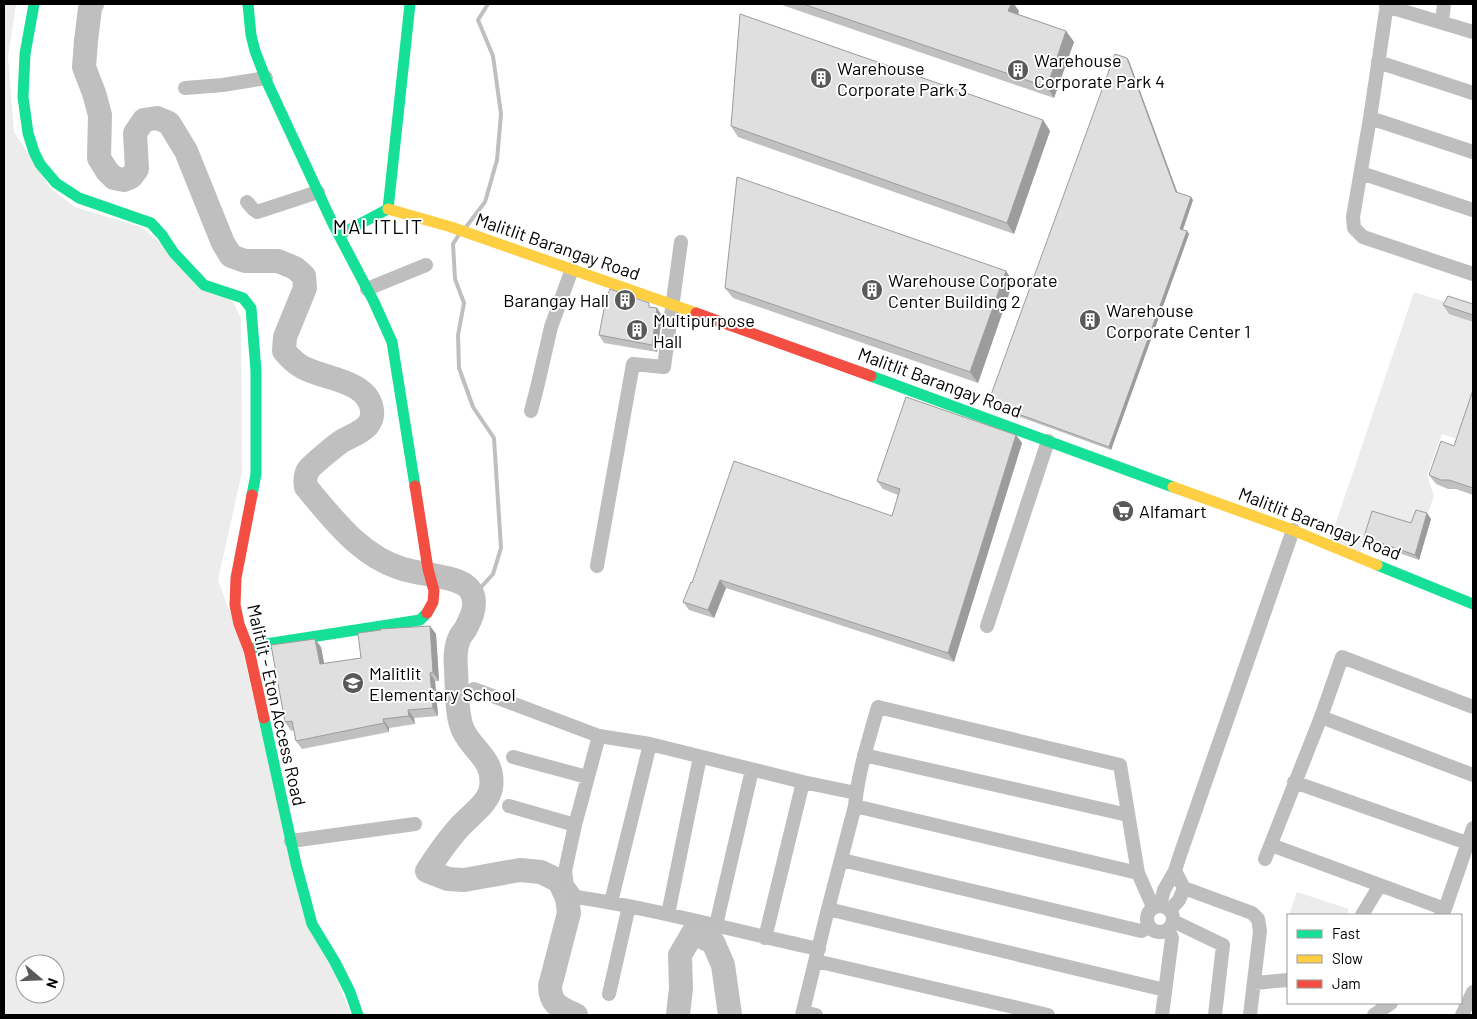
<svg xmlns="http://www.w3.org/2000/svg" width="1477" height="1019" font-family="Barlow,sans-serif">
<rect width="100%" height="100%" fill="#fff"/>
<path fill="#ececec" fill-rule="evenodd" d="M4,4H16L8,57L14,132L51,189L75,207L141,227L233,302L241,318L242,472L218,580L228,607L237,626L292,865L351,1015H4ZM25,964H55V994H25Z
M1414,292L1455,305L1473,322V417L1465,442L1442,434L1427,475L1434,496L1421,532L1374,515L1359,556L1329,543Z
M1297,892L1349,909L1347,915H1289Z"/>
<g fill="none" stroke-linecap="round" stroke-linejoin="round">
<path stroke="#bfbfbf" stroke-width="4" d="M466,227L485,202L497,160L501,114L493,56L478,20L488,4
M458,236L453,244L455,279L464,303L458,335L459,368L473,407L494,438L501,548L493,574L474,595"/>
<path stroke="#bfbfbf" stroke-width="24" d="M92,4L90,8L86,41L84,67L94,93L100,115L99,158L107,171L114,178L124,180L131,177L137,169L135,133L144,120L157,118L169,123L186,151L223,243L231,256L245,261H278L295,268L304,276L305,288L285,337L284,351C292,360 299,367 311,371C331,379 370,383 372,411C373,415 371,421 368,425C361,433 351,436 342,441C336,445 313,464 309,469C305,474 305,481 306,487C333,519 361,557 403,569C419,574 452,576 465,585C479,595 474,613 467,626C465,631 461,634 459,639C455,649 455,658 456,669C457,686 456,718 464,732C475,753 495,760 491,788C488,805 466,818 456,831C445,844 436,857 427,871L448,879L464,880L520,870L541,872L559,881L567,898L569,913L550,986C550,1005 561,1008 576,1015
M678,1015L681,988L680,955L693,933L713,942L723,965L730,1015"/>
<path stroke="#bebebe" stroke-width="14" d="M1387,4L1370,118L1353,217L1354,228L1363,237L1473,274
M1386,6L1473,32
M1442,22L1444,4
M1378,62L1473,93
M185,88L223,85L266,78
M1370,118L1473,152
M1361,173L1473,210
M247,202L253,209L257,212L318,192
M367,289L426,265
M531,411L537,388L551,327L572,269
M597,566L633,364L664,367L681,242
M987,626L1048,441
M474,689L599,736L650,744L803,782L856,793
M1321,717L1473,775
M599,736L575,825L565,871L567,885L576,897C658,909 738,932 819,949
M864,755L1128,815
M513,757L587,777
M1294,782L1467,843
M509,806L575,825
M855,806L1138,873
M291,841L415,824
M1271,845L1445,909
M1265,859L1321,717L1342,657L1473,707
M842,860L1141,931L1150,927
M611,902L650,744
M1160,905L1164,890L1175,871
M1147 919a13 13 0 1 1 26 0a13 13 0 1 1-26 0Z
M828,909L1165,990
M1170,910L1179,900L1184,888
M668,914L700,757
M1362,915L1380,885
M1441,915L1445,909L1473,828
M1173,921L1223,945L1215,1015
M716,925L752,770
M765,938L803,782
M816,961L1048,1015
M1254,983L1288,980
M609,994L629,906
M803,1012L816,1015
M802,1015L828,909L855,806C858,772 869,739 878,707L1120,765L1138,873L1153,907
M1162,1015L1172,938L1168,929
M1250,1015L1260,931L1258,919L1252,913L1184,888L1175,871L1179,858L1293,530
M1374,1015L1391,1003
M1462,1015L1473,992"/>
<path stroke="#16e098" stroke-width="11" d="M34,4L25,54L23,97L28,133L34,152L40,164L56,183L79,198L151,223L162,235L174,253L204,285L243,298L251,308L256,371V474L252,495
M248,4L251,35L255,51L267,82L332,222L374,302L392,342L415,486
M388,209L410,4
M339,235L388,209
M871,376L1173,487
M1377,565L1473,604
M249,650L266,644L420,620L427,613
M264,718L296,864L312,924L335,962L350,992L358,1015"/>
<path stroke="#ffcf43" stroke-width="11" d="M388,209L451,227L696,313
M1173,487L1290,529L1377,565"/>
<path stroke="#f24e42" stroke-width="11" d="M696,313L871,376
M415,486L428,569L434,591L433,602L427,613
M252,495L236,578L235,605L239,624L249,650L264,718"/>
</g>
<path fill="#c0c0c0" d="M779,4H1011L1019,11L1018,14L1066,31L1074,42L1054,98Z
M1127,58L1129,61L1177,192L1193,200L1183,230L1187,231L1189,234L1111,450L990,406L988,403Z
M1043,120L1050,131L1014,234L738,137L731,126Z
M1006,271L1013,282L978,383L733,298L725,288Z
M1473,304V322L1449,314L1443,305Z
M652,307L657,308L662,316L657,352L604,343L599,335Z
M1473,390V495L1456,489H1448L1436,484L1429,475L1454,446Z
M1016,435L1022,443L954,662L726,588L714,618L689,610L683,602L692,583L892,516L898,495L883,489L877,481Z
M1427,513L1431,519L1419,560L1368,542L1364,537L1411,523Z
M430,626L436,634L439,681H435L438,716L414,718L415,724L389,728V732L302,749L296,741L294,730L291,731L285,722L321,647L324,664L361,658Z"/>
<path fill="#9c9c9c" d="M1011,4H1014L1019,11L1016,22L1008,11Z
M1066,31L1074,42L1054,98L1047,87Z
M1127,58L1129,61L1178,194L1176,192Z
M1043,120L1050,131L1014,234L1007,223Z
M1191,197L1193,200L1182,232L1180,229Z
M1187,231L1189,234L1111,450L1109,447Z
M1006,271L1013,282L978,383L970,372Z
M657,308L662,316L657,352L652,345Z
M1016,435L1022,443L954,662L948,653Z
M1427,513L1431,519L1419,560L1415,555Z
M720,580L726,588L714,618L708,610Z
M430,626L436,634L439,681L433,672Z
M315,639L321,647L326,673L320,664Z
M430,673L435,681L438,716L433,708Z
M408,710L414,718L415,724L409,716Z
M383,719L389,728V732L384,723Z"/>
<path fill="#dfdfdf" stroke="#9c9c9c" d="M803,4H1011L1008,11L1066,31L1047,87Z
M740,14L1043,120L1007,223L731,126Z
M1115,54L1127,58L1176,192L1191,197L1180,229L1187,231L1109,447L988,403Z
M737,177L1006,271L970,372L725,288Z
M610,289L649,303V307L657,308L652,345L599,335L606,299Z
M1448,296L1473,304V315L1443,305Z
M1473,390V488L1449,480H1441L1429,475L1441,441L1454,446Z
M906,397L1016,435L948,653L720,580L708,610L683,602L691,582L692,583L734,461L892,516L900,489L877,481Z
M1416,510L1427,513L1415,555L1364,537L1372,511L1411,523Z
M430,626L433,672L430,673L433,708L408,710L409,716L383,719L384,723L296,741L292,721L285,722L271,645L315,639L320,664L361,658L358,633L381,630L380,629Z"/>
<defs>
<g id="building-disc" transform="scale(1.125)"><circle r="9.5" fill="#595959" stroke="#fff"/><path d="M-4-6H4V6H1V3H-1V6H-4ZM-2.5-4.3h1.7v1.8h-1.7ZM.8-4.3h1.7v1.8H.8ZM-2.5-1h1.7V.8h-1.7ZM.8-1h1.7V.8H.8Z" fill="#fff"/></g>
<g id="supermarket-disc" transform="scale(1.125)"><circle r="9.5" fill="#595959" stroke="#fff"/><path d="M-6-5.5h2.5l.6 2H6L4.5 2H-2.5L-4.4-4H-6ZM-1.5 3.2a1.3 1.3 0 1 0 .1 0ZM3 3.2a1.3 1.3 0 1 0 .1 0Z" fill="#fff"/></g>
<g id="school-disc" transform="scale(1.125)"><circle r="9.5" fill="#595959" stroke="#fff"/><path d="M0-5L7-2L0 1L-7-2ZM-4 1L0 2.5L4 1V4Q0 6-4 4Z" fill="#fff"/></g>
</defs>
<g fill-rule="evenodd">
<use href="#building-disc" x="1018" y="70"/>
<use href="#building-disc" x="821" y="78"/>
<use href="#building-disc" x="872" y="290"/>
<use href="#building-disc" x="625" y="300"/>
<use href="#building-disc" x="1090" y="320"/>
<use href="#building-disc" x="637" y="330"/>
<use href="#supermarket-disc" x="1123" y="511"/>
<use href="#school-disc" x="353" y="683"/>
</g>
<g text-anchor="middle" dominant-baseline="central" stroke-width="4" stroke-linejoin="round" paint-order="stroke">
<g font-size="18" fill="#000" stroke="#fff" text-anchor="start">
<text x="1034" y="60">Warehouse<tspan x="1034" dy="21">Corporate Park 4</tspan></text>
<text x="837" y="68">Warehouse<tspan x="837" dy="21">Corporate Park 3</tspan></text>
<text x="888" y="280">Warehouse Corporate<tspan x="888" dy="21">Center Building 2</tspan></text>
<text x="609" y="300" text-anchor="end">Barangay Hall</text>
<text x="1106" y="310">Warehouse<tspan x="1106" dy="21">Corporate Center 1</tspan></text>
<text x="653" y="320">Multipurpose<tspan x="653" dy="21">Hall</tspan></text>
<text x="1139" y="511">Alfamart</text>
<text x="369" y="673">Malitlit<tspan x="369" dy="21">Elementary School</tspan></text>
</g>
<g font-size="18" fill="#000" stroke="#fff">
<text transform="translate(558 246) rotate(19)">Malitlit Barangay Road</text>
<text transform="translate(940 382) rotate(20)">Malitlit Barangay Road</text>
<text transform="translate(1320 523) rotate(21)">Malitlit Barangay Road</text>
<text transform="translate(277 705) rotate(77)">Malitlit - Eton Access Road</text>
</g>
<g font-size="20" letter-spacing="1" fill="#000" stroke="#fff">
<text x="378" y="226">MALITLIT</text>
</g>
</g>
<rect width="1477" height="1019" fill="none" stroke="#000000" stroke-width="10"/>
<rect x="1287" y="914" width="175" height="90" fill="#ffffff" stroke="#999999"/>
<rect x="1297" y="930" width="25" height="8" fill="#16e098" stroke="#999999"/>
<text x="1332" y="939" font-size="15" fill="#000000">Fast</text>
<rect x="1297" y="955" width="25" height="8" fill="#ffcf43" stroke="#999999"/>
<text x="1332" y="964" font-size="15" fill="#000000">Slow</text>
<rect x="1297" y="980" width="25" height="8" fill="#f24e42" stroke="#999999"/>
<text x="1332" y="989" font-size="15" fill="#000000">Jam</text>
<g transform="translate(40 979) rotate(109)"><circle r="24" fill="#ffffff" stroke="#999999"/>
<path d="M0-4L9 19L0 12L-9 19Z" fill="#595959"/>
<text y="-8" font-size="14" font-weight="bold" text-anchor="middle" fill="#000000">N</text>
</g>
</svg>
